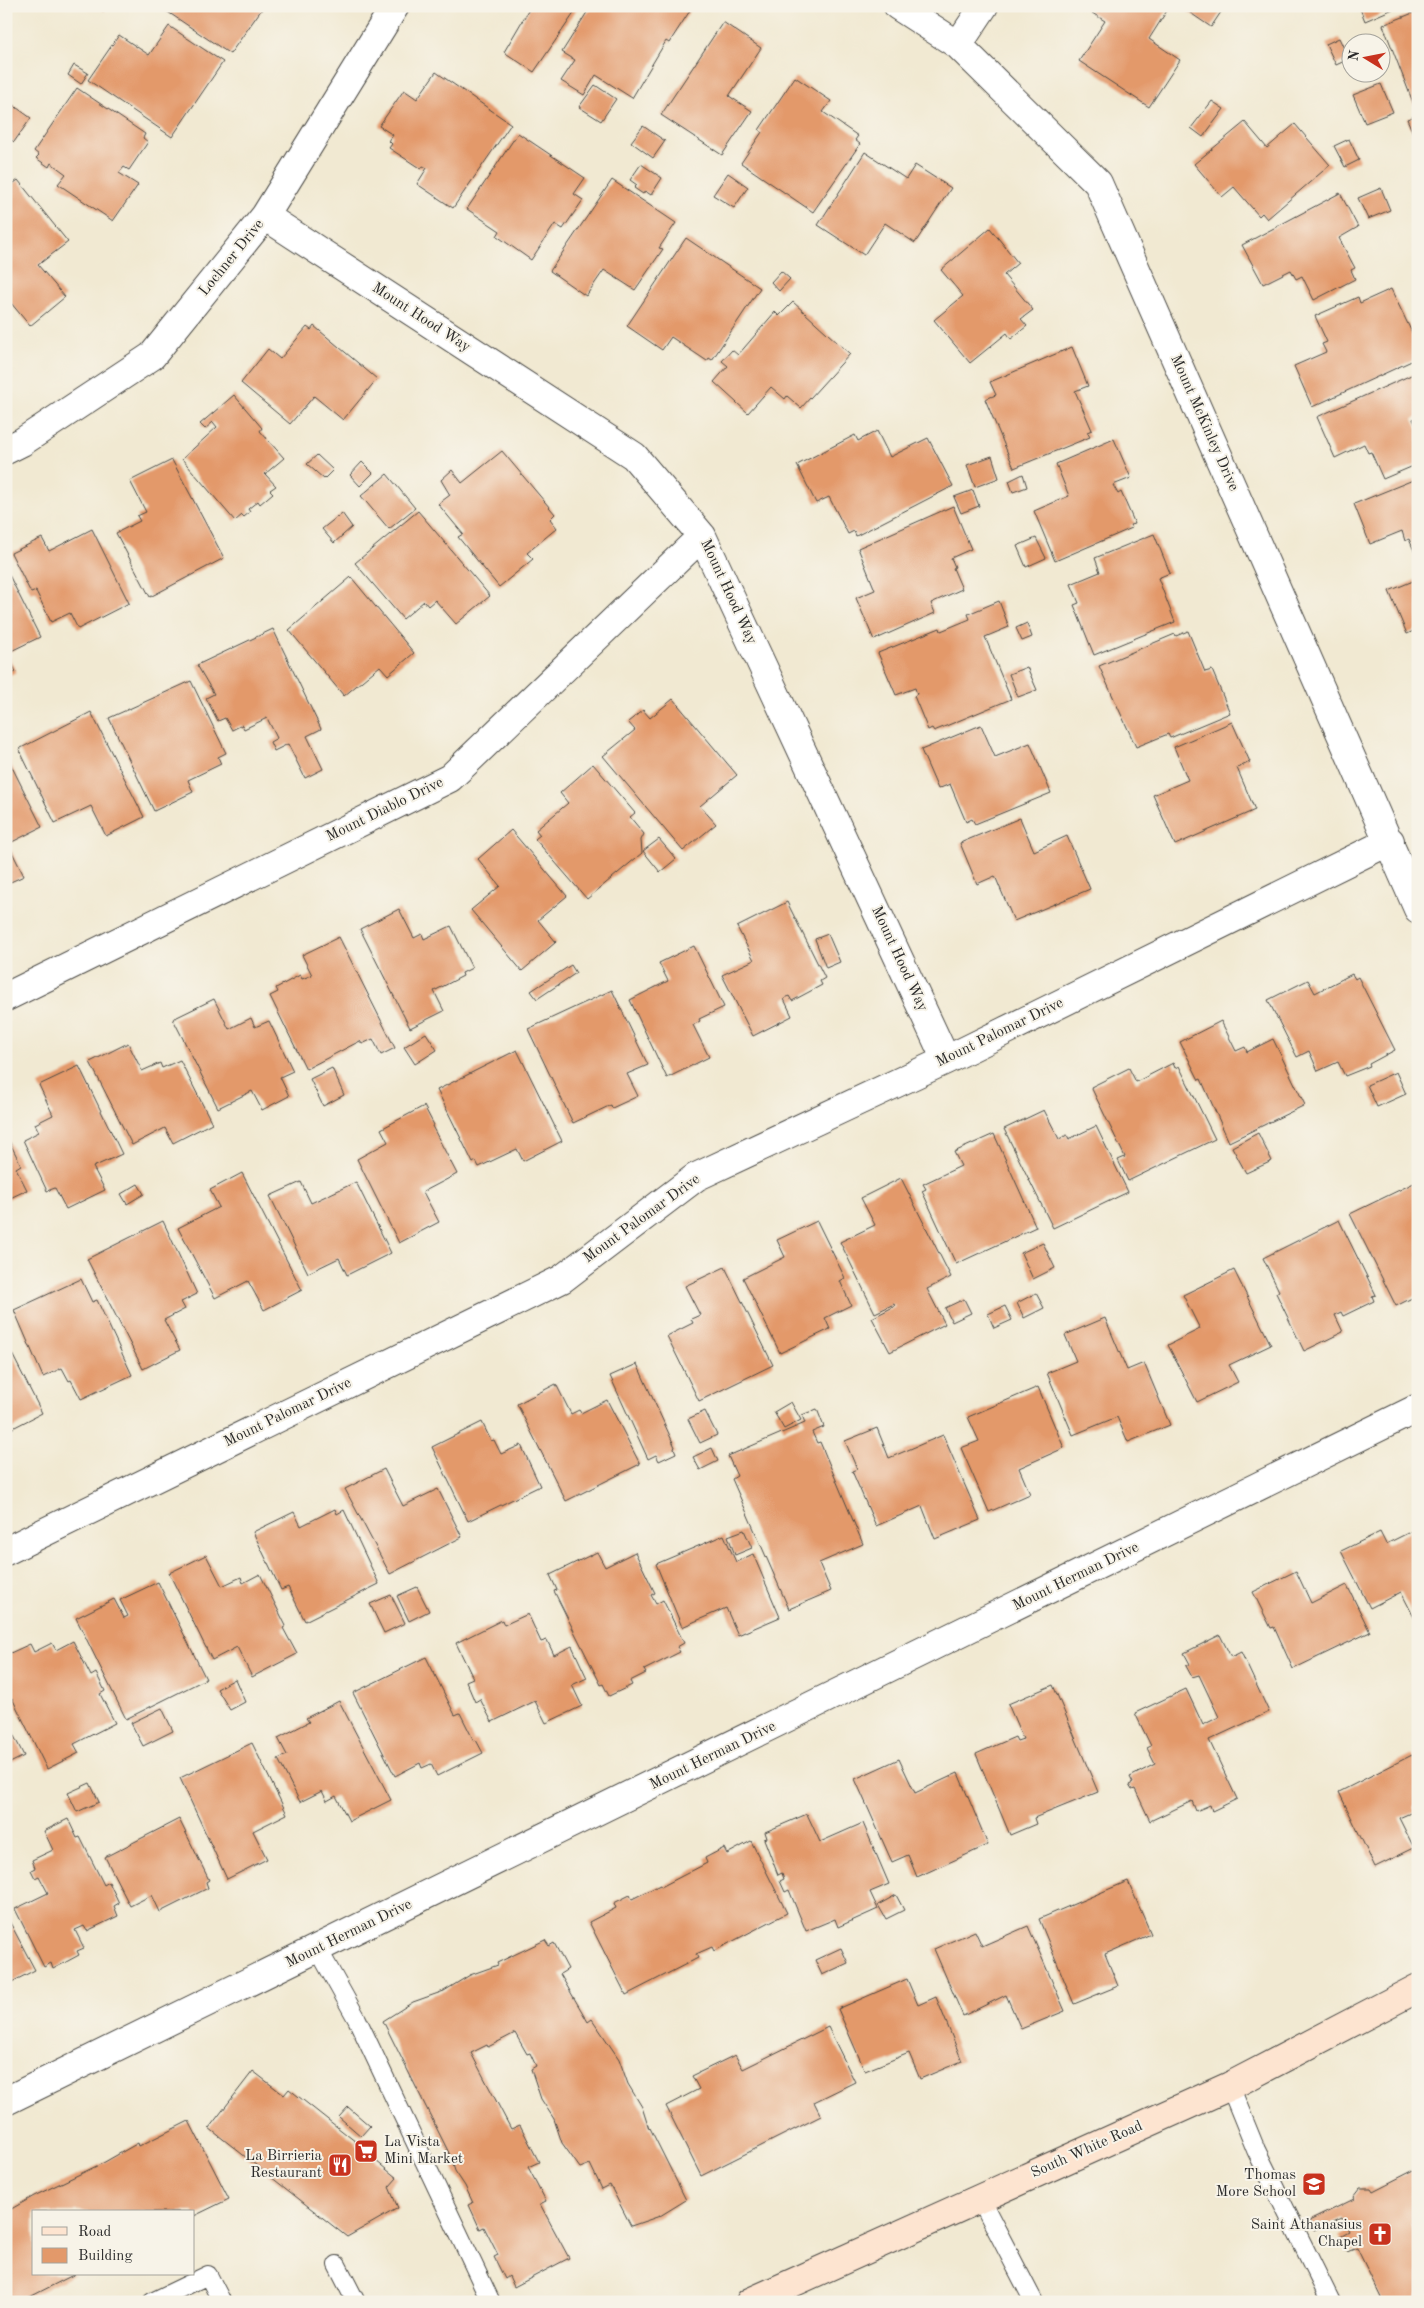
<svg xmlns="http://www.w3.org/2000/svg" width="1424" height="2308" font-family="'Old Standard TT',serif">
<rect width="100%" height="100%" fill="#f7f3e8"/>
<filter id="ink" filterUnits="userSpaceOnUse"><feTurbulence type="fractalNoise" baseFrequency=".02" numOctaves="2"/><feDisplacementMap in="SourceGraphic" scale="10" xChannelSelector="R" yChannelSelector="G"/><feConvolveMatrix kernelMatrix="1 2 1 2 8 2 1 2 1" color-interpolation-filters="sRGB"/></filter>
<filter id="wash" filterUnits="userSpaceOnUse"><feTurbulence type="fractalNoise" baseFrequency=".0096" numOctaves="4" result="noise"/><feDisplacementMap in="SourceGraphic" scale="20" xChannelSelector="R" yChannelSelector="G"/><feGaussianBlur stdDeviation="1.12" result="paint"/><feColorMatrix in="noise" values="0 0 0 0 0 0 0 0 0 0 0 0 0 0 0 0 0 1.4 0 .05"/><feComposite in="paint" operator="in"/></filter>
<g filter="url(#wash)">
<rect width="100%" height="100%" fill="#f1e9d2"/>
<g id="blocks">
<path fill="#e3996a" d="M97,6H108L104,11Z
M163,6H264L230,54L162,8Z
M531,6H579L534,72L504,52Z
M591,6H632L637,9L639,6H693L669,43L666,41L632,98L596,75L584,95L561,81L575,60L562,52Z
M1092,6H1163L1168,9L1149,39L1180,60L1149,107L1079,61L1105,21L1089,11Z
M1185,6H1225L1211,27L1186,10L1188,8Z
M1359,6H1400L1365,21Z
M1418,11V104L1414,105L1383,25Z
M723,22L761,48L729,96L752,111L722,155L661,115Z
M169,26L223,62L172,137L88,80L119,35L149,55Z
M1339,38L1349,59L1336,65L1326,44Z
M74,65L88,73L81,84L68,75Z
M436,72L511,124L453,208L417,184L427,168L423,166L421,169L389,148L392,144L389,141L393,135L379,126L404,90L417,99Z
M795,77L831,101L823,112L858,136L855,140L860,144L813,212L741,163L762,132L759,130Z
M1381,84L1393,112L1365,123L1353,95Z
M595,85L616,99L601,121L579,107Z
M77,88L145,134L143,138L148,142L129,170L124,167L119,173L138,185L113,221L58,184L66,174L51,163L49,167L36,158L39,155L34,151Z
M1212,101L1224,109L1203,137L1191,128Z
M6,105L10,108L13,105L31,118L14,142L6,136Z
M1418,115V145L1407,119Z
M1245,122L1267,148L1295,124L1330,165L1267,219L1262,213L1259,216L1234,187L1222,197L1194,164Z
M643,126L665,141L653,158L631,142Z
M518,133L585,178L574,194L583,200L563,229L555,224L531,260L497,236L500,231L467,209Z
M1349,139L1359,160L1345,167L1334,146Z
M865,152L906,179L915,165L951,188L915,243L885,223L864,255L818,225Z
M641,164L662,178L651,195L645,191L643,194L634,188L637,185L630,180Z
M728,173L748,187L734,208L713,195Z
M18,180L68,242L38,265L65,297L30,326L6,297V189Z
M612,180L676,223L659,248L663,249L635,290L604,270L586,296L550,271Z
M1381,188L1390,210L1368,219L1358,198Z
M1340,193L1358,227L1339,238L1355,268L1351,270L1355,279L1314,300L1302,276L1296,279L1291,270L1263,284L1242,245Z
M990,228L1018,263L1004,275L1033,310L1021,319L1027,326L1011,339L1007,333L970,363L934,320L963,296L941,270Z
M686,238L760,288L712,360L709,358L707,361L671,337L662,350L627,326Z
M781,271L790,279L779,291L771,282Z
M1391,289L1418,345V358L1312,407L1294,366L1326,352L1322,344L1327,342L1315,316L1358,297L1360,303Z
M793,302L850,354L801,408L787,396L785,399L771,387L748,413L714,382L728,366L722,361L732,350L738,355L775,312L779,316Z
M314,326L377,379L343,420L314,396L290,424L241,383L268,349L280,359L307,327L311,330Z
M1072,347L1088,386L1075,391L1092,430L1087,432L1090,437L1014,468L985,399L996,395L990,382Z
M1418,372V417L1413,419L1418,430V464L1383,479L1371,452L1368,453L1364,444L1335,458L1317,417Z
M234,395L262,428L260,431L284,458L265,474L276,486L270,490L273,493L260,504L258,501L248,509L250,512L244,517L242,515L235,521L182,459L217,427L213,422L205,429L200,424Z
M877,431L890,457L928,438L953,486L856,536L854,531L848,534L829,497L816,503L797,465L855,435L858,441Z
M1114,439L1131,478L1113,485L1118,494L1121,492L1135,524L1130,525L1132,528L1055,561L1034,511L1069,496L1056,464Z
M502,451L555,514L550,519L557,528L527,553L533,559L499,587L458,537L463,534L438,504L450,495L441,480L452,470L462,483Z
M317,455L333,470L324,479L307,464Z
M992,456L999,478L975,487L967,465Z
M172,460L224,558L150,597L116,533L140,521L137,516L146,512L130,481Z
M362,462L373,473L360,486L350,475Z
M387,474L415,508L389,529L361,496Z
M1023,474L1027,487L1013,492L1009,481Z
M1418,478V560L1409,539L1405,541L1402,531L1370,544L1354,504Z
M973,490L979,506L961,513L954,497Z
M953,506L971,549L951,558L955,567L953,568L962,589L931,603L935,613L874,640L856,598L875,590L858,548Z
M418,511L490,596L456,624L435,600L428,606L424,601L403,619L355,563Z
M342,513L352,527L334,543L322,529Z
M92,529L129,603L78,629L70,613L51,622L36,591L31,593L11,553L42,538L49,551Z
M1154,534L1170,573L1158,578L1175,622L1094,655L1074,605L1079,603L1071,584L1100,572L1095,558Z
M1036,538L1046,558L1026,567L1017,546Z
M6,569L40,637L7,653L16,672L6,677Z
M351,577L414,653L388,675L380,666L344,696L289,630Z
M1418,579V629L1407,634L1389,591Z
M999,601L1009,627L985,637L1011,699L934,731L932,728L928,730L914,696L917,694L915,688L896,695L878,653L940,628L941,631L970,619L968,614Z
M1027,623L1032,637L1022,641L1016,628Z
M273,629L321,729L307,736L323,769L305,778L288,744L274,751L270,742L277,738L267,718L244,729L242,725L232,730L225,718L218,721L206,698L214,694L197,665Z
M1188,631L1205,672L1212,670L1230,713L1170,738L1168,734L1136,747L1099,666L1175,634L1176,636Z
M1027,667L1037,690L1018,697L1009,674Z
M191,681L226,753L218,757L221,764L188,780L193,792L154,811L109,718Z
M673,699L737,775L700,806L716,824L683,851L603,756L635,730L628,722L643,710L650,718Z
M91,712L144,817L106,836L91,806L55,823L19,749Z
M1232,722L1250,762L1237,768L1255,810L1175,845L1153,795L1188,780L1174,747Z
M981,725L995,757L1030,743L1051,793L975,824L972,819L966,822L950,784L938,789L921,750Z
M8,759L42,827L8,844L24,876L6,884Z
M593,764L635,813L630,817L644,834L641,840L642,853L587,899L535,839L540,835L536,830L568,803L560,793Z
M1020,818L1034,851L1067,836L1090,889L1014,921L995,876L977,884L960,843Z
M511,830L567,896L538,920L556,942L522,971L471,910L500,886L478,859Z
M659,839L676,859L660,872L643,851Z
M787,902L825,978L820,981L822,985L792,1001L789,996L784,999L792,1016L753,1036L722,975L754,960L737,927Z
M399,909L414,938L422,934L424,939L451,926L472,968L462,973L463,976L434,991L444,1011L410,1028L360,929Z
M828,934L840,962L826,968L815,939Z
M339,937L395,1048L381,1055L373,1039L362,1044L360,1041L306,1069L270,996L278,992L276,988L300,975L302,979L312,975L302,955Z
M694,946L724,1007L699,1019L700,1021L693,1025L709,1057L667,1078L630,1000L668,981L659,963Z
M571,965L576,973L537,999L531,991Z
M1352,974L1355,979L1358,977L1395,1050L1369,1064L1370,1066L1345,1076L1338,1062L1318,1071L1309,1051L1297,1057L1268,1000L1308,980L1315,993Z
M612,990L648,1065L627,1074L638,1096L612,1108L611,1105L573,1123L528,1029Z
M214,999L229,1029L251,1018L255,1027L269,1021L293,1071L280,1077L289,1096L262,1110L252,1091L218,1108L173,1019Z
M1221,1021L1236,1051L1245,1047L1247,1052L1273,1039L1305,1105L1229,1142L1201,1079L1199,1080L1180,1042Z
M426,1033L437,1050L415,1064L404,1047Z
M128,1043L142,1071L160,1063L162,1068L180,1060L212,1123L173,1143L165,1128L132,1145L90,1062Z
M517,1050L562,1141L523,1161L517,1149L479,1167L476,1161L473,1163L437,1090Z
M1173,1063L1175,1068L1179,1066L1215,1139L1128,1181L1118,1160L1125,1157L1091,1087L1129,1068L1136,1082Z
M79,1066L122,1154L93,1167L105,1190L66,1209L55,1188L47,1191L23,1140L39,1132L35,1124L53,1115L39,1085Z
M332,1068L344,1095L323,1106L310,1079Z
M1396,1072L1406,1094L1377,1107L1367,1085Z
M424,1106L434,1125L432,1126L457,1174L423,1192L439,1222L399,1243L357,1159L388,1142L381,1129Z
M1044,1110L1059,1139L1067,1135L1069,1139L1096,1126L1128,1192L1053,1228L1004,1129Z
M1258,1133L1272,1161L1246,1173L1232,1147Z
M994,1134L1036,1227L956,1264L922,1191L926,1189L923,1184L961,1166L954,1152Z
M6,1135L21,1165L16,1168L27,1190L6,1200Z
M242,1173L302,1290L264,1310L248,1281L215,1298L178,1228L219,1207L210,1190Z
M901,1178L951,1277L927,1289L945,1324L890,1352L872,1318L895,1306L894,1304L875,1313L840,1242L875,1225L861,1198Z
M1418,1181V1295L1396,1306L1350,1214Z
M301,1182L311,1203L356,1182L391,1253L347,1275L339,1258L308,1273L270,1196Z
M138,1184L144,1194L127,1204L121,1194Z
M1339,1220L1376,1295L1372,1296L1374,1301L1343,1316L1341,1312L1335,1315L1343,1332L1304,1351L1276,1293L1279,1291L1263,1258Z
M163,1221L197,1294L181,1302L185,1309L164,1320L180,1350L143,1369L87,1259Z
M817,1221L845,1278L840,1281L851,1305L825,1318L830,1329L780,1353L743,1278L785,1257L777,1240Z
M1043,1243L1055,1268L1033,1279L1021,1253Z
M725,1267L773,1365L699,1401L667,1336L693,1323L691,1319L700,1315L685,1286Z
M1234,1270L1271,1345L1229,1365L1238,1382L1197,1402L1168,1345L1200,1329L1183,1295Z
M81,1279L92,1302L97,1300L132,1375L81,1399L71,1380L69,1381L62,1368L43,1377L14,1310Z
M1036,1293L1044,1308L1024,1318L1017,1303Z
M964,1299L971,1313L952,1322L945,1308Z
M1005,1306L1012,1320L994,1328L988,1314Z
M1105,1318L1127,1370L1144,1363L1170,1425L1128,1442L1117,1417L1073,1435L1047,1373L1076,1361L1065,1335Z
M6,1342L42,1413L11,1429L6,1418Z
M637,1364L675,1447L674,1448L676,1453L659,1461L656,1455L648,1459L610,1376Z
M556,1384L571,1414L579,1410L581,1413L607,1400L640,1464L566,1501L517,1404Z
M1038,1387L1064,1448L1019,1468L1030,1494L989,1512L961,1448L979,1441L968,1417Z
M791,1402L801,1420L784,1429L774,1412Z
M817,1409L824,1427L812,1432L817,1443L820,1442L863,1544L819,1563L831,1591L789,1609L732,1479L737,1476L728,1456L805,1423L802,1415Z
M705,1411L717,1435L700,1443L688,1419Z
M482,1422L491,1441L494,1440L501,1454L521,1445L540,1486L468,1521L432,1447Z
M877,1428L889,1458L943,1435L980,1520L935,1539L922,1506L876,1526L852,1471L857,1469L845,1441Z
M712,1448L718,1461L700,1470L693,1457Z
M384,1469L403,1506L438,1489L462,1537L390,1574L345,1489Z
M335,1509L337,1514L344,1510L379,1584L305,1621L288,1587L281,1590L253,1532L294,1512L301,1526Z
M1418,1528V1625L1401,1592L1370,1608L1341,1551L1380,1532L1386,1544Z
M744,1530L752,1548L735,1555L728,1536Z
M724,1535L736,1562L753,1554L780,1617L738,1635L726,1608L682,1627L656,1564Z
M597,1552L605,1567L635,1552L655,1593L651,1595L656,1604L663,1600L684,1643L677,1647L680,1652L644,1670L646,1673L630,1681L632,1685L609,1696L603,1684L601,1685L554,1591L557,1590L550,1575Z
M206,1555L222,1586L241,1577L243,1583L260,1574L286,1626L283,1628L297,1654L252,1677L237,1647L212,1660L169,1573Z
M1296,1571L1311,1603L1347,1585L1370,1632L1293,1669L1274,1627L1271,1628L1253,1592Z
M158,1582L206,1679L126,1719L76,1618L114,1599L124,1618L128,1616L120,1600Z
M417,1587L429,1611L409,1621L397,1596Z
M391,1595L405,1623L384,1633L370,1604Z
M528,1614L541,1642L547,1640L554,1655L572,1646L587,1678L572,1685L582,1706L546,1723L535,1701L492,1722L480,1699L475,1702L466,1681L473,1678L456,1643L502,1620L504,1625Z
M1220,1635L1231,1657L1241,1652L1269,1712L1209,1740L1237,1799L1212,1811L1210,1805L1196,1811L1192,1801L1150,1821L1135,1789L1132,1790L1129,1785L1133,1783L1130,1777L1155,1764L1147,1748L1151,1746L1135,1713L1186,1689L1203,1725L1219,1717L1199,1675L1192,1677L1186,1666L1190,1664L1184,1653Z
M73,1641L91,1676L96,1673L105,1691L100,1694L115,1723L74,1744L79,1753L47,1769L12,1698L9,1700L6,1694V1655L30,1644L34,1652L52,1643L56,1650Z
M426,1657L455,1715L460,1713L474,1741L476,1740L483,1753L437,1776L431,1764L422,1768L420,1763L395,1776L353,1693Z
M235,1679L245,1702L230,1710L217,1689Z
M1053,1685L1098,1792L1034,1818L1036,1824L1010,1835L976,1754L1015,1737L1017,1741L1023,1739L1008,1704Z
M339,1701L391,1800L349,1821L336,1796L327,1801L322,1791L300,1802L278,1759L287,1755L278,1738L309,1722L306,1718Z
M162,1708L173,1731L143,1746L131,1723Z
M6,1720L24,1756L6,1765Z
M252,1743L287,1814L253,1831L267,1859L227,1879L180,1778Z
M1412,1755L1418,1766V1805L1412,1807L1415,1811L1399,1818L1414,1848L1375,1867L1339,1792Z
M899,1759L915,1793L958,1773L988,1845L917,1877L908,1855L892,1862L855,1779Z
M90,1783L99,1802L77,1812L68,1793Z
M807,1814L820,1842L863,1823L889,1884L870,1892L878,1909L838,1927L835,1919L806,1931L789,1890L785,1892L780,1881L784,1879L782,1873L778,1875L764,1839L767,1838L765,1832Z
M68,1819L77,1838L80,1837L104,1885L109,1882L119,1903L114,1906L118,1916L87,1931L84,1926L75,1930L84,1948L77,1951L79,1955L53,1969L51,1963L44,1967L15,1909L48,1893L39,1876L35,1878L31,1870L35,1868L32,1860L53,1850L44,1831Z
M179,1819L209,1880L206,1882L208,1888L160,1912L152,1895L130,1906L105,1857Z
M751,1841L787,1913L714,1951L712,1947L696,1954L698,1958L626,1995L589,1922L616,1908L614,1903L630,1895L632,1899L660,1885L661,1887L707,1863L705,1858L724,1848L727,1854Z
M1128,1881L1151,1934L1105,1954L1118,1986L1074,2004L1039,1919Z
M896,1895L904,1910L886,1919L878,1905Z
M6,1915L35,1970L6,1985Z
M1028,1926L1065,2011L1021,2029L1006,1995L963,2016L934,1949L975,1931L982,1946Z
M545,1940L549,1946L554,1943L568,1969L560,1974L588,2022L592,2019L619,2059L628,2084L642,2107L649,2129L650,2128L686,2200L660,2216L631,2226L610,2185L602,2189L590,2164L580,2168L562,2143L554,2119L541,2099L531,2069L536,2066L530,2053L527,2054L515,2033L488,2047L487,2045L471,2053L511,2129L520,2125L539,2162L528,2167L546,2201L540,2204L569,2258L514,2287L509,2276L505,2279L494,2257L498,2255L484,2227L480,2229L469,2205L473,2203L465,2186L455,2171L450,2155L383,2021L413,2002L444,1991L470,1975L498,1965L497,1963Z
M841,1948L848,1963L822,1975L815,1960Z
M907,1979L918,2005L936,1997L962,2061L920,2079L909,2053L865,2071L838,2009Z
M828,2027L855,2082L814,2102L821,2116L701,2176L666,2106L699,2089L692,2076L735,2055L743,2069Z
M253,2071L284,2095L289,2089L356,2142L355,2144L397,2178L389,2187L398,2208L347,2237L209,2128Z
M348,2107L370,2126L361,2136L339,2117Z
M189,2121L229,2199L194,2216V2212H34V2274H75L20,2302H6V2212L34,2196L103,2163L138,2143L139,2146Z
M1418,2168V2219L1410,2223L1418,2238V2302H1383L1357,2248L1347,2252L1340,2236L1349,2231L1342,2218L1314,2231L1309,2221L1354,2199L1353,2197L1360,2188H1371L1373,2191Z"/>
</g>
</g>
<g filter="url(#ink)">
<use href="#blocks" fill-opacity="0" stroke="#494844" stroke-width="1"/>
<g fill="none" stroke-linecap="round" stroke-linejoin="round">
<g stroke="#494844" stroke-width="20">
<path id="lane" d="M318,1949L357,2019L491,2302
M1230,2086L1256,2150L1331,2302
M980,2198L1034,2302
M337,2265L356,2302
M152,2302L208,2275L222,2302"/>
</g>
<g stroke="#494844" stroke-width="30">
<path id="street" d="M898,6L958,45L1098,183L1418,909
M958,45L984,6
M265,216L634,456L702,536L946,1060
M6,450L22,442L152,356L265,216L395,6
M6,997L450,778L702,536
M6,1551L562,1279L696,1177L946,1060L1390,841
M6,2101L1418,1408"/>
</g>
<g stroke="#494844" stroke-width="30">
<path id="secondary" d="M750,2302L1230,2086L1418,1988"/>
</g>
<use href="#lane" stroke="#fff" stroke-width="18"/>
<use href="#street" stroke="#fff" stroke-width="28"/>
<use href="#secondary" stroke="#fde4d0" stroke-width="28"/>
</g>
</g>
<defs>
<g id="supermarket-square" transform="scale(1.25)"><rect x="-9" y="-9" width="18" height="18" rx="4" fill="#c8321e" stroke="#f7f3e8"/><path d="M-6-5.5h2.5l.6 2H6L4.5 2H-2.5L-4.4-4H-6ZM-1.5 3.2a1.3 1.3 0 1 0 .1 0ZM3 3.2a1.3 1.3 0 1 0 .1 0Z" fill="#fff"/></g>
<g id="restaurant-square" transform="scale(1.25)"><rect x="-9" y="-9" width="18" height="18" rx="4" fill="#c8321e" stroke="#f7f3e8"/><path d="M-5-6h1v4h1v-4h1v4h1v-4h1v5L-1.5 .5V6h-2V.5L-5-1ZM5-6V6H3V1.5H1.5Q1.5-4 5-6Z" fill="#fff"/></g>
<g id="school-square" transform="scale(1.25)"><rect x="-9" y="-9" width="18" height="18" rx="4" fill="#c8321e" stroke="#f7f3e8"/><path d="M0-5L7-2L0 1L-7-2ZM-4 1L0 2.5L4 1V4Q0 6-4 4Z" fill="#fff"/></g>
<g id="church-square" transform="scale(1.25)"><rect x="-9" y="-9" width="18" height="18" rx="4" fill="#c8321e" stroke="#f7f3e8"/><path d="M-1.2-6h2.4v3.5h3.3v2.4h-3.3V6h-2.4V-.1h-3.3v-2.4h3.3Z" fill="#fff"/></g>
</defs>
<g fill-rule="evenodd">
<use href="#supermarket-square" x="366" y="2151"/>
<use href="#restaurant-square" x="340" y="2165"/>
<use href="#school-square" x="1314" y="2184"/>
<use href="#church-square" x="1380" y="2234"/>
</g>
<g text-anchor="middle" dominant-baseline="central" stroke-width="4" stroke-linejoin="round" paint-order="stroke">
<g font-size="15" fill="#2b2b2b" stroke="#f7f3e8">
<text transform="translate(232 258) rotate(-51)">Lochner Drive</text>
<text transform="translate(421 318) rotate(33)">Mount Hood Way</text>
<text transform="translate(1204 423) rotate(66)">Mount McKinley Drive</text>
<text transform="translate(728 592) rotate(65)">Mount Hood Way</text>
<text transform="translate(385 810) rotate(-26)">Mount Diablo Drive</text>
<text transform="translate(899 959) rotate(65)">Mount Hood Way</text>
<text transform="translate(1000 1033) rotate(-26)">Mount Palomar Drive</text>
<text transform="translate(642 1219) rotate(-36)">Mount Palomar Drive</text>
<text transform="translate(288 1413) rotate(-26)">Mount Palomar Drive</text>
<text transform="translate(1076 1577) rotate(-26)">Mount Herman Drive</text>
<text transform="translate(713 1756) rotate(-26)">Mount Herman Drive</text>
<text transform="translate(349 1934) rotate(-26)">Mount Herman Drive</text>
<text transform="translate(1087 2150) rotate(-24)">South White Road</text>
</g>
<g font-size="15" fill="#2b2b2b" stroke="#f7f3e8" text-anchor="end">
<text x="384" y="2142" text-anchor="start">La Vista<tspan x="384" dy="17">Mini Market</tspan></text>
<text x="322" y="2156">La Birrieria<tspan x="322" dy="17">Restaurant</tspan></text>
<text x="1296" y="2175">Thomas<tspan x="1296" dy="17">More School</tspan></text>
<text x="1362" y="2225">Saint Athanasius<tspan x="1362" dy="17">Chapel</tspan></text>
</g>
</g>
<rect width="1424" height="2308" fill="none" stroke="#f7f3e8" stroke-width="25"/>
<rect x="32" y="2210" width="162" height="65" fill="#f7f3e8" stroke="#a5a39c"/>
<rect x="42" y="2227" width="25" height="8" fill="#fde4d0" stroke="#a5a39c"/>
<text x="78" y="2236" font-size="15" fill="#2b2b2b">Road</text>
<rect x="42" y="2248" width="25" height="15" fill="#e3996a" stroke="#a5a39c"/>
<text x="78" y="2260" font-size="15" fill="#2b2b2b">Building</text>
<g transform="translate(1366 58) rotate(280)"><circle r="24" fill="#f7f3e8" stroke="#a5a39c"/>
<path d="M0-4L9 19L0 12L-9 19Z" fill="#c8321e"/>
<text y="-8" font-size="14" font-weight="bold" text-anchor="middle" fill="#2b2b2b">N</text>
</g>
</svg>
